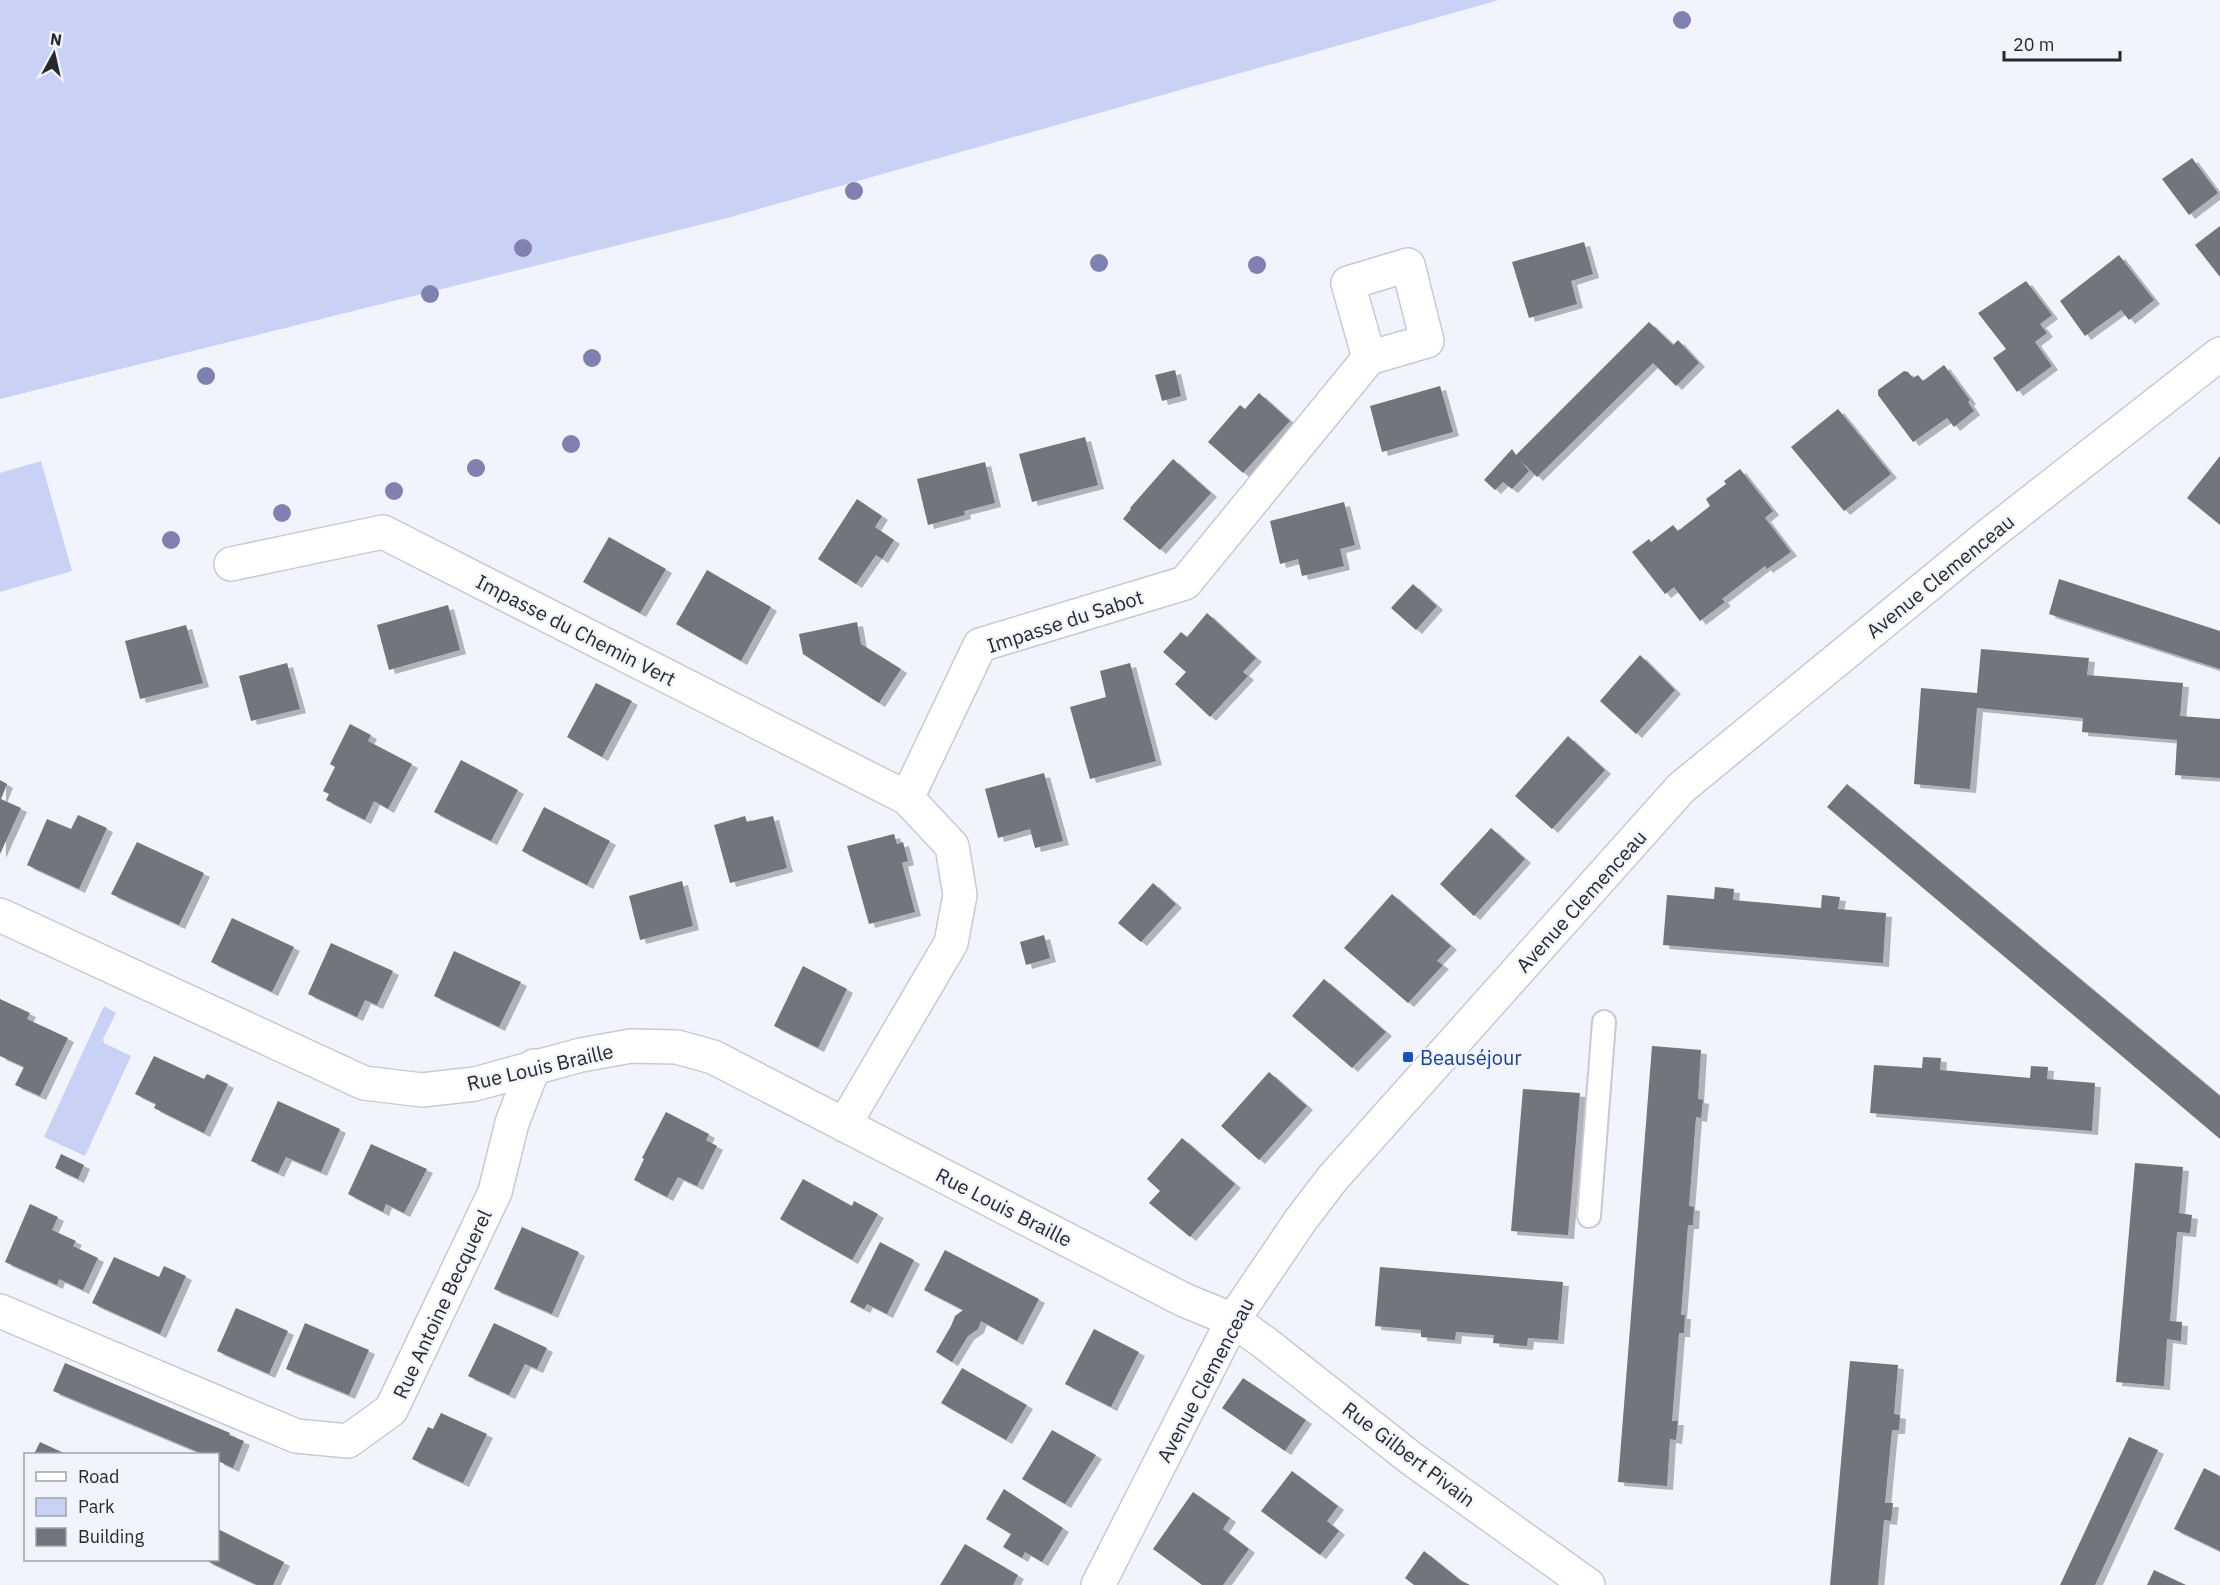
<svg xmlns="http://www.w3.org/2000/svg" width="2220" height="1585" font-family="'IBM Plex Sans',sans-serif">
<defs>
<filter id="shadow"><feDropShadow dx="6" dy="4" stdDeviation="0" flood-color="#0004"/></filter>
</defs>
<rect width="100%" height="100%" fill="#f1f3fd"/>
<path fill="#c9d1f5" d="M0,0H1499L727,218L0,399Z
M41,461L72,571L0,592V473Z
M104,1006L116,1013L103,1039L104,1043L131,1056L85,1156L44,1137Z"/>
<path fill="#72747c" filter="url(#shadow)" d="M2192,158L2218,193L2189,215L2162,179Z
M2220,226V277L2195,245Z
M1584,242L1593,274L1571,281L1577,304L1529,318L1512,262Z
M2119,255L2154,300L2129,320L2121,310L2085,336L2060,301Z
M2026,281L2052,315L2040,324L2047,333L2035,342L2052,366L2017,392L1993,358L2006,349L1978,313Z
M1649,322L1673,345L1678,340L1699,363L1676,386L1653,363L1537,477L1520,460L1529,471L1512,489L1503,482L1495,490L1484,480L1512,449L1516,455Z
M1944,365L1970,400L1968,402L1974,411L1954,427L1947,418L1913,442L1878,395V390L1904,371L1908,372L1913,378L1918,375L1923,381Z
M1175,370L1181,396L1162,401L1155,375Z
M1440,386L1453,432L1382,452L1370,406Z
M1259,393L1290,421L1243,473L1208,442L1240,405L1245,409Z
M1838,409L1891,474L1844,511L1791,447Z
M1085,437L1098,485L1032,502L1019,454Z
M2220,456V525L2187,498Z
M1173,459L1211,493L1160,550L1123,519L1131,509L1130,508Z
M985,462L995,503L964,511L965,515L928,525L917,479Z
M1740,469L1773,511L1765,518L1791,552L1767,569L1765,566L1722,599L1725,602L1700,621L1674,587L1665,594L1632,552L1649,539L1651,542L1673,525L1678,531L1710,506L1706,499L1726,484L1724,481Z
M857,499L882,516L875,527L894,540L882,559L876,555L856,584L818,559Z
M1344,502L1355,545L1340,549L1344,566L1302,576L1298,559L1280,564L1270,521Z
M609,537L666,569L640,613L583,582Z
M707,570L771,607L741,661L676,624Z
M2059,579L2220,631V669L2049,614Z
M1413,584L1437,606L1416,630L1391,608Z
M448,605L460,650L389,670L377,625Z
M1207,613L1256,658L1243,672L1248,676L1210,717L1175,684L1186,672L1163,652L1181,632L1187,637Z
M857,622L861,644L901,669L879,703L803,654L799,634Z
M186,625L203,683L140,699L125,641Z
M1981,649L2089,658L2087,675L2183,683L2180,716L2220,719V778L2175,775L2177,740L2082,732L2083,718L1977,708L1970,789L1914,784L1921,688L1977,693Z
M1640,655L1675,690L1636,734L1600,701Z
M287,663L300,709L251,721L239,676Z
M1130,663L1156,761L1090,779L1070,707L1106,697L1100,671Z
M596,683L632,701L602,757L567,737Z
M350,724L371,735L368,741L412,764L388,809L374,801L365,820L326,800L329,794L323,791L335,767L330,764Z
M1568,736L1605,770L1552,829L1515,796Z
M461,760L518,790L491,841L434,812Z
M1044,773L1063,841L1035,848L1030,829L998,838L985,789Z
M0,780L7,784L1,799L21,808L0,854Z
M1847,784L2220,1096V1139L1827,807Z
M544,807L610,841L587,885L522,851Z
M78,815L107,828L79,889L27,865L47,819L71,829Z
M745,816L747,822L773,816L787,868L730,883L714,825Z
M1491,828L1525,859L1474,916L1440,884Z
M894,834L897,844L903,842L908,861L902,863L915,912L869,924L847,846Z
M137,842L204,873L179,925L111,894Z
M682,881L693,926L640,940L629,896Z
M1153,883L1176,904L1141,942L1118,923Z
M1715,887L1734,889L1733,900L1821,908L1822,895L1840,897L1838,909L1886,913L1883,963L1663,945L1667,895L1714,899Z
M1392,894L1451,946L1437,961L1443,965L1408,1003L1344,948Z
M232,918L294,947L272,992L211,962Z
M1044,935L1050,958L1026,965L1020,942Z
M331,943L393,971L377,1005L365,1000L357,1017L308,994Z
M454,951L521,982L499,1027L434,996Z
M803,966L847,989L818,1048L774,1026Z
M1324,979L1386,1032L1352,1068L1292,1016Z
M0,999L30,1013L27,1019L68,1038L40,1096L15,1085L24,1067L0,1056Z
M1652,1046L1701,1050L1698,1099L1703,1100L1701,1118L1696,1117L1689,1206L1694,1207L1693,1225H1688L1681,1315H1685L1684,1333H1679L1672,1421H1678L1676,1440L1670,1439L1667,1486L1618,1482Z
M154,1056L204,1079L207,1074L228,1084L204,1133L154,1108L156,1104L135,1094Z
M1923,1057L1941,1058L1940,1070L2030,1078L2031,1066L2048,1067L2047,1079L2095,1083L2092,1131L1870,1113L1874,1065L1922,1068Z
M1269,1072L1307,1106L1259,1160L1221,1126Z
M1523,1089L1580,1093L1568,1235L1511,1231Z
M278,1101L340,1129L321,1172L286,1157L278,1173L251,1161Z
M666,1112L709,1134L706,1140L717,1146L697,1186L678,1177L667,1197L634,1180L644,1159L642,1158Z
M1182,1138L1235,1184L1190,1237L1149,1203L1160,1191L1147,1179Z
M371,1144L427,1169L404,1213L386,1204L383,1212L348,1194Z
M61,1154L84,1165L78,1179L55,1168Z
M2135,1163L2183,1167L2179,1213L2192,1215L2190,1233L2177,1232L2170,1321L2182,1322L2181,1341L2167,1339L2164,1386L2116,1382Z
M803,1179L852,1206L854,1201L878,1214L852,1260L780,1219Z
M30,1204L58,1217L52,1230L76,1241L73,1246L98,1258L83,1290L59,1279L57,1285L5,1262Z
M522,1227L579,1252L552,1314L494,1289Z
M880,1242L914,1260L887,1314L867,1304L864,1309L850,1302Z
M945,1250L1039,1299L1017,1341L981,1321L978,1329L968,1336L952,1362L936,1352L951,1326L955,1316L963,1310L924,1290Z
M114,1257L159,1277L164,1266L186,1276L160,1334L92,1303Z
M1380,1267L1563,1282L1558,1340L1528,1338L1527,1346L1493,1343L1494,1335L1456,1332L1455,1340L1421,1337V1330L1375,1326Z
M236,1308L288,1331L269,1374L217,1351Z
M305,1323L369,1350L349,1395L286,1369Z
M494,1323L547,1348L537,1369L525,1364L509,1395L468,1376Z
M1094,1329L1139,1352L1111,1407L1065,1384Z
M1850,1361L1898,1365L1894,1414L1900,1415L1899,1430H1892L1885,1503H1893L1891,1521L1884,1520L1878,1585H1830Z
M65,1363L230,1433L229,1435L244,1441L233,1468L218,1461V1454H203L53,1391Z
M962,1368L1027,1405L1006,1440L941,1403Z
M1243,1378L1306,1420L1285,1451L1222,1408Z
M441,1413L487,1434L463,1483L412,1459L428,1427L433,1429Z
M1052,1430L1096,1455L1065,1504L1022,1479Z
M2129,1437L2158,1450L2095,1585H2060Z
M40,1442L66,1454H34Z
M2204,1468L2220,1476V1551L2174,1529Z
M1292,1471L1338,1506L1327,1521L1339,1531L1320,1555L1261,1511Z
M1004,1489L1063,1528L1042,1562L1025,1552L1022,1558L1003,1547L1011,1534L986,1519Z
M1193,1492L1230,1518L1223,1529L1249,1549L1223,1585H1202L1153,1549Z
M218,1529L284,1562L273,1585H257L205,1560H218Z
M965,1544L1018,1575L1013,1585H940Z
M1424,1551L1460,1580L1470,1585H1414L1405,1578Z
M2154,1570L2186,1585H2147Z"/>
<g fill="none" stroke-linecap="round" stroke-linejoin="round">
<g stroke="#c8c9d3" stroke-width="26">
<path id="service" d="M1589,1216L1604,1022"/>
</g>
<g stroke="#c8c9d3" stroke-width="36">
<path id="minor" d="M231,564L383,532L907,798
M0,915L364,1083L422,1090L475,1084L581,1055L631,1046L677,1047L713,1057L1184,1300L1233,1320L1265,1343L1412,1459L1588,1585
M844,1125L951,943L960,895L952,846L907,798L980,645L1185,583L1369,358L1348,283L1408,265L1427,341L1369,358
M0,1311L296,1436L348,1441L391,1410L495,1192L512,1123L534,1066
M1098,1585L1233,1320L1300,1221L1332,1179L1681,788L1989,535L2220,354"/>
</g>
<use href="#service" stroke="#fff" stroke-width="22"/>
<use href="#minor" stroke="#fff" stroke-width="33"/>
</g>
<g fill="#8080b1">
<circle cx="1682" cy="20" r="9"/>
<circle cx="854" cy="191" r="9"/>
<circle cx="523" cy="248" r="9"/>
<circle cx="1099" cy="263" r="9"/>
<circle cx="1257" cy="265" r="9"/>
<circle cx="430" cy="294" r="9"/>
<circle cx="592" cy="358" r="9"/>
<circle cx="206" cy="376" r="9"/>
<circle cx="571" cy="444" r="9"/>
<circle cx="476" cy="468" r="9"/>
<circle cx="394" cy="491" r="9"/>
<circle cx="282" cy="513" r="9"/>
<circle cx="171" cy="540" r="9"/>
</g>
<rect fill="#1a4fb4" stroke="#f1f3fd" stroke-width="2" x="1402" y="1051" width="12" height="12" rx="3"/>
<g text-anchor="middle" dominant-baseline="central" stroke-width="4.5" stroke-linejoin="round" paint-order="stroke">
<g font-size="20" fill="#28292c" stroke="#f1f3fd">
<text transform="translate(1940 576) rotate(-39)">Avenue Clemenceau</text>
<text transform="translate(1065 621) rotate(-18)">Impasse du Sabot</text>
<text transform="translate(576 630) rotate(27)">Impasse du Chemin Vert</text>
<text transform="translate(1581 901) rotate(-48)">Avenue Clemenceau</text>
<text transform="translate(540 1067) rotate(-13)">Rue Louis Braille</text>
<text transform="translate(1004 1207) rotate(27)">Rue Louis Braille</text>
<text transform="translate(442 1304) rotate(-65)">Rue Antoine Becquerel</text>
<text transform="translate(1205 1380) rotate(-62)">Avenue Clemenceau</text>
<text transform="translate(1409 1454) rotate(37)">Rue Gilbert Pivain</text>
</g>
<g font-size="20" fill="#164399" stroke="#f1f3fd" text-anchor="start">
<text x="1420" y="1057">Beauséjour</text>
</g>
</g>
<rect x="24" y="1453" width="195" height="108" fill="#f1f3fd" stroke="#a1a2a9" stroke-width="1.5"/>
<rect x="36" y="1472" width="30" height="9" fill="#ffffff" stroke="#a1a2a9" stroke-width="1.5"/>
<text x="78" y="1483" font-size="18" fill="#28292c">Road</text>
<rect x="36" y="1498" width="30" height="18" fill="#c9d1f5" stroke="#a1a2a9" stroke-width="1.5"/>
<text x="78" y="1513" font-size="18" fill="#28292c">Park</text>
<rect x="36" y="1528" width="30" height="18" fill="#72747c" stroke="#a1a2a9" stroke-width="1.5"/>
<text x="78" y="1543" font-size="18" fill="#28292c">Building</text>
<g transform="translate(54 54) rotate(8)" stroke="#f1f3fd" stroke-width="4.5" paint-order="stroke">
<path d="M0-4.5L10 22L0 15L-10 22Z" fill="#28292c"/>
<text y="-9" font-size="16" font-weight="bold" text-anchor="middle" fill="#28292c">N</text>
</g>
<path d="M2004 51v9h116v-9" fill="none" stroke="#28292c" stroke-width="3"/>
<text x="2013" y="51" font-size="18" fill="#28292c" stroke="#f1f3fd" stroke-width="4.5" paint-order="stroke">20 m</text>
</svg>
